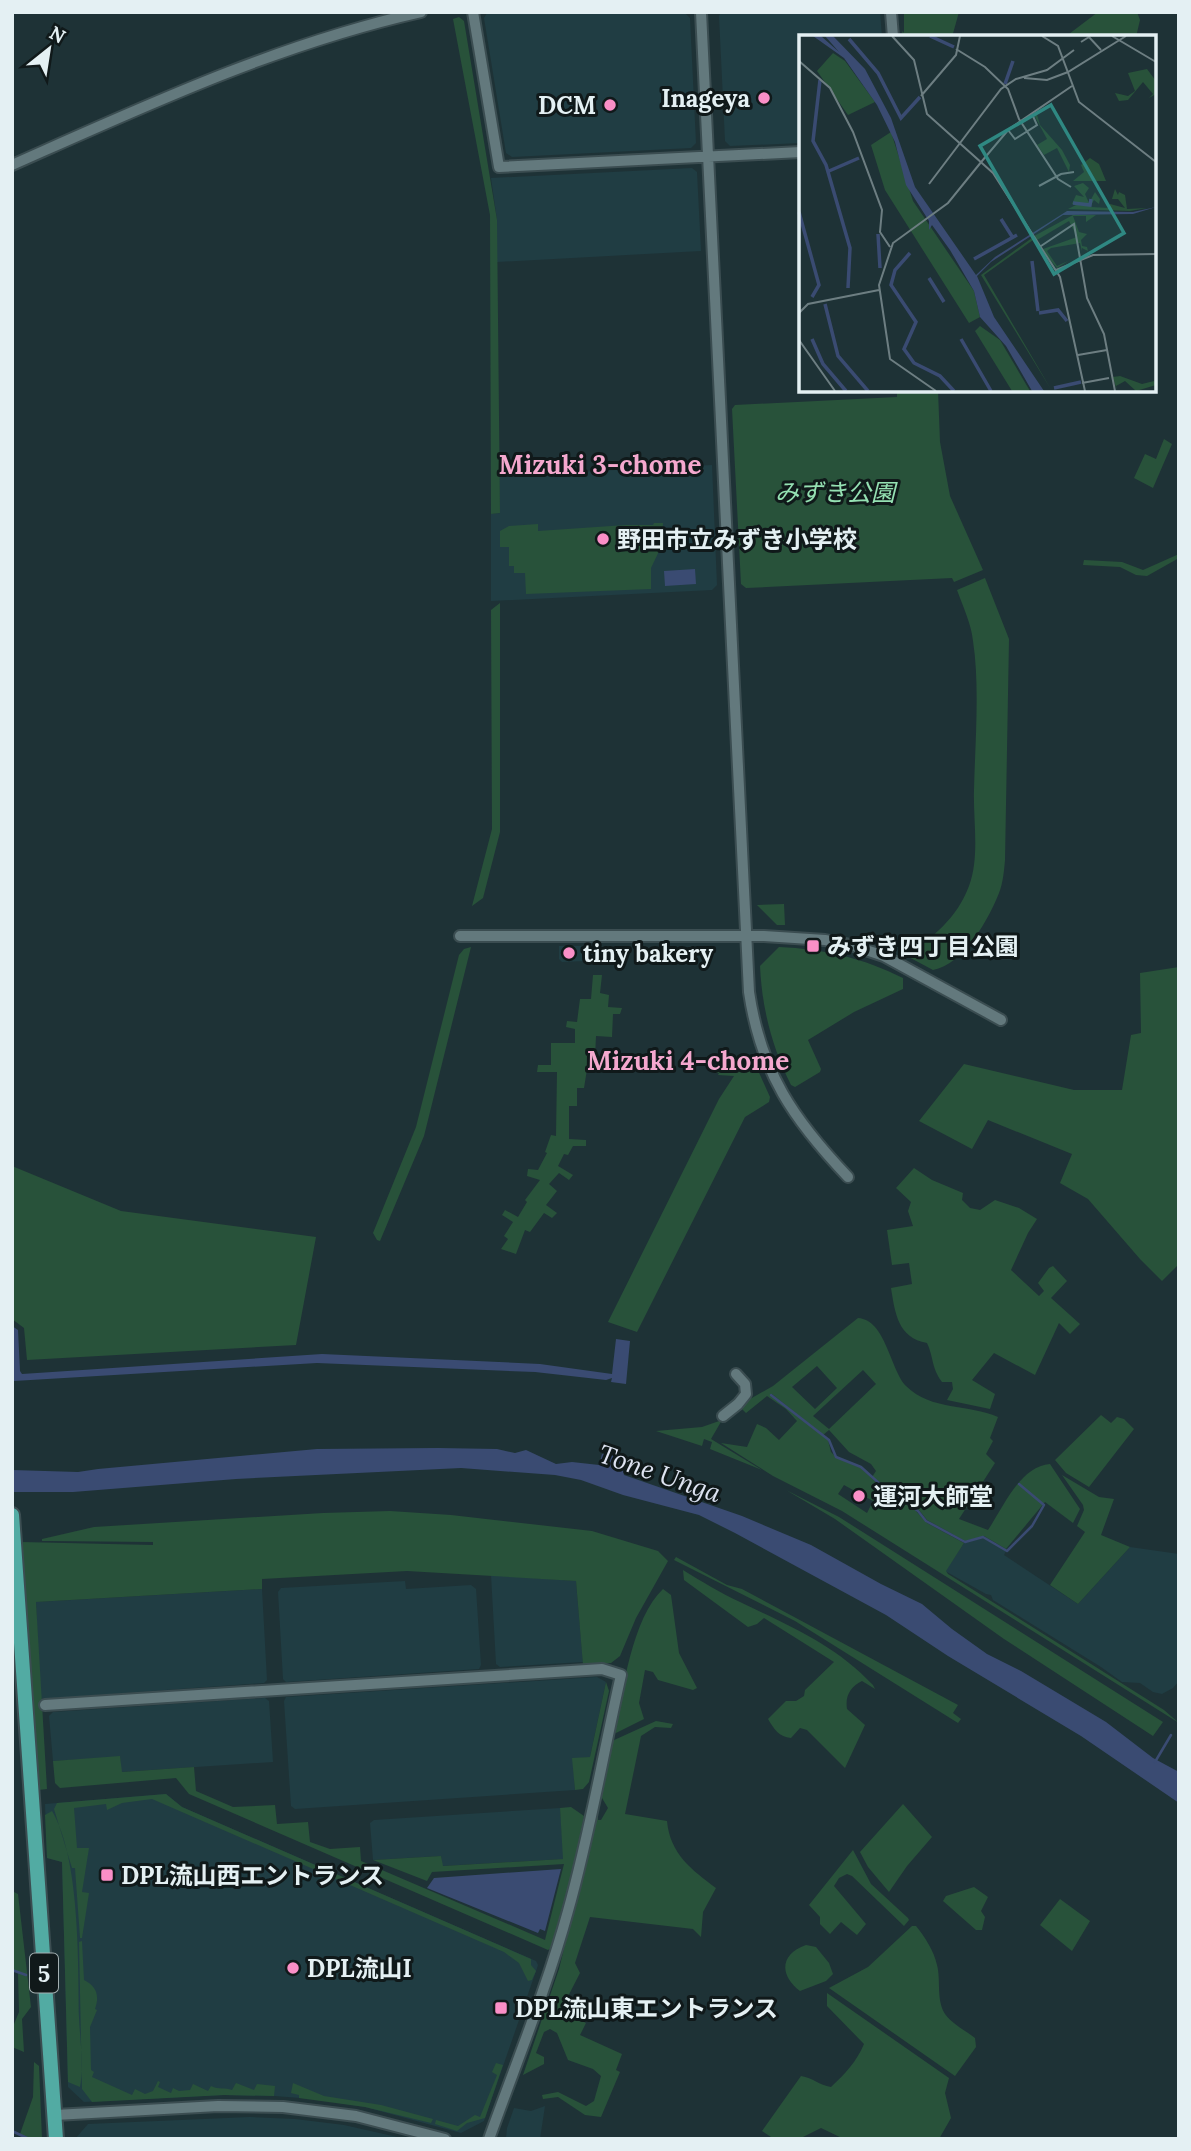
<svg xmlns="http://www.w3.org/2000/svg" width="1191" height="2151" font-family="Lora,'Noto Sans JP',serif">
<rect width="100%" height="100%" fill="#1e3236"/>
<path fill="#203d43" d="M494,12H684L690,18L696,143L691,148L512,157L506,153L484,18L487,13Z
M721,12H880L882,37H801V143L730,146L725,141L719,16Z
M692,168L697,172L701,251L497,262V220L491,178Z
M712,465L717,585L712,590L491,601V514L500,513L499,476Z
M559,946H598V964L585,961L562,962L559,959Z
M983,1538L1006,1551L1004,1555L1078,1604L1130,1547L1179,1554V1681L1173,1688L1162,1694L1153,1692L1140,1683L1122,1682L1101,1667L993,1600L991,1595L986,1594L945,1571L964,1543Z
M491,1575L576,1581L583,1662L500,1667L496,1664Z
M405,1581L406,1589L471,1585L476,1589L481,1665L479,1669L286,1682L283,1679L278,1592L281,1588Z
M262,1589L267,1680L264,1683L40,1699L36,1602Z
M597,1677L606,1682L590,1757L573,1759L575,1790L295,1809L291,1806L284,1701L286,1697Z
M265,1698L269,1701L273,1762L121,1772L120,1757L53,1761L49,1716L53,1712Z
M166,1794L182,1807L536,1961L538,1965L536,1971L484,2121L461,2133L365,2107L314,2099L274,2096L224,2095L84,2102L68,2087L62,1862L47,1858L45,1804Z
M560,1808L564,1859L442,1866L441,1856L373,1860L370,1823L374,1820Z
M545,2106L540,2139L506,2138L507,2128L514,2108L531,2111Z
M250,2117L295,2119L344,2125L406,2139H75L88,2124Z"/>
<path fill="#28523a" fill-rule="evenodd" d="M904,12H959L952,37H903L902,31L904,33Z
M1098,12H1137L1140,20L1136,37H1065Z
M459,17L464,21L497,220L500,513L491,514L490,215L453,19Z
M897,390H938L940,442L950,496L983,570L954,582L952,578L746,588L741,584L732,409L735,405L897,397Z
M1164,439L1172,444L1153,488L1134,478L1145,454L1156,459Z
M654,523H663L662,545L651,568V589L526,594L525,573H514V566H509V547H500V531L509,526L538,524V531L626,525H653Z
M1179,554V558L1147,576L1136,575L1120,567L1083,565L1084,560L1122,562L1143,570Z
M985,578L1009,639L1005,860C1004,871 1003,883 999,893C989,919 963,965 933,970L905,955C933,938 957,918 969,886C980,857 973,820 974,790C975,744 980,686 973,641C971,623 963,607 957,590Z
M500,603V832L483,898L472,906L492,829L491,610Z
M784,904L785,925H777L757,905Z
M471,947L424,1136L380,1241L377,1240L373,1233L416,1127L459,955L464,949Z
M779,947C824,949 863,958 903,978V989L854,1012L808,1040L821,1069L820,1072L795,1087L791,1085C772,1047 762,1009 760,966Z
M1179,967V1264L1162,1281L1140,1259L1088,1199L1060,1183L1072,1154L988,1120L972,1149L919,1121L964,1064L1074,1090H1122L1131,1035L1141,1033L1140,973Z
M593,975H602L600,993L609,995L608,1007L622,1008L620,1014H613L612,1037L596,1036L595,1057L603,1058L601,1064L588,1063L584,1088H577V1106H569V1139L586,1140V1146H573L568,1155L564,1154L558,1166L573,1175L569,1180L559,1173L549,1184L557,1191L546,1205L557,1213L552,1218L544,1213L530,1232L525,1230L516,1254L501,1249L508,1239L504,1236L513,1222L502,1215L505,1210L518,1217L527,1202L525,1200L540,1180L527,1176L528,1169L538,1170L547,1153L545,1152L551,1135L556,1136L557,1072H537L538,1065H551V1043H575V1029L566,1027L567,1021L577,1022L580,999H591Z
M725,1056L752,1057L770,1097L769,1102L745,1117L637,1332L608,1322L719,1099L734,1076L718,1075L719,1073H715Z
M12,1166L121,1211L316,1237L296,1345L27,1360L24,1328L12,1319Z
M914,1168L932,1180L963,1193L962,1200L970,1208L980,1210L995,1200L1019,1208L1037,1219L1028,1233L1011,1270L1039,1296L1044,1291L1038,1283L1049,1268L1053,1266L1067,1281L1051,1298L1080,1324L1070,1334L1059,1323L1035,1375L994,1353L972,1380L995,1394L990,1409L947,1400L953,1389L952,1382H942C931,1367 934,1358 927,1343C898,1338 895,1313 891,1288L912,1284L909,1263L892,1265L887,1230L913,1226L908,1211L911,1202L896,1188Z
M858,1318C886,1320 890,1369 906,1386C931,1411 969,1404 998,1417L990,1438L993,1441L986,1454L995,1463L959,1519L988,1530C1003,1508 1020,1466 1050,1464L1080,1509L1073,1523L1045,1502L1006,1549L984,1536L965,1541L927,1520L919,1510L872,1477L876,1471L871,1464L849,1452L829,1430L823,1435L772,1394L770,1395L828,1440L831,1452L837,1458L861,1468L881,1487L915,1510L927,1523L964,1543L946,1571L948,1574L1164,1710L1179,1723L842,1511L773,1476L721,1443L747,1447L757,1424L766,1428L779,1440L797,1421L786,1409L767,1396L746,1413L742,1409L743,1403L773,1386ZM817,1366L837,1388L815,1409L792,1387ZM863,1370L876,1384L829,1429L813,1416ZM844,1485L873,1501L867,1513L838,1494Z
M1101,1415L1111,1423L1117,1417L1124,1419L1134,1429L1089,1487L1066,1473L1055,1460Z
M722,1420L711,1439L762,1470L710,1449L712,1442L704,1439L702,1446L656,1431L702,1427Z
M1062,1475L1099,1497L1114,1499L1101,1535L1130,1547L1078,1604L1050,1585L1085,1532L1077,1526L1084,1510L1083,1505Z
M786,1490L839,1517L1163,1722L1153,1736L1004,1639L835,1519Z
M390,1511L451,1515L592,1531L658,1551L668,1561L636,1618L620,1656L611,1663L583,1665L576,1581L407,1571L262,1579V1589L36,1602L47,1789L38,1790L21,1542L153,1545V1542L48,1541H42V1539L94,1527L323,1513Z
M676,1557L727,1585L742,1589L958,1705L953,1713L961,1719L958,1723L795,1621L674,1560Z
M683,1570C701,1581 720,1593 740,1602C788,1625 836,1645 873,1685L875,1689L862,1681C850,1687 845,1696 847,1709L865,1725L845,1768L807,1730L800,1728L791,1738C779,1737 774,1729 768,1719L786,1701H796L804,1696L805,1690L834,1662L764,1618L757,1624L748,1627L684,1580Z
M663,1589L671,1595L679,1653L697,1688L693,1690L658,1680L653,1672L645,1670L639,1703L644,1719L616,1733L614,1732C623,1691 632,1618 663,1589Z
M606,1682L609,1691L589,1782L583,1789L575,1790L572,1758L590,1757Z
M656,1721L673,1724L671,1728L655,1727L641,1736L625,1814L667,1821C670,1854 692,1870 716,1888L703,1912L701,1937L693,1929L590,1917L575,1963L580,1973L561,2010L586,2023L580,2035L622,2054L616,2070L620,2072L601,2117L585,2115L558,2097L543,2099L542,2095L558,2092L586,2106L594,2101L601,2076L593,2069L568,2060L557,2033L550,2029L544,2032L536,2053L544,2057V2064L523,2075L559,1969L598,1811V1820H601L608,1808L602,1798L598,1809L612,1741Z
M120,1756L122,1772L194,1767L196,1791L233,1807L275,1805L277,1824L308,1822L310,1842L330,1849L360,1847L361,1861L545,1940L564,1864L432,1872L427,1881L373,1860L441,1856L443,1866L563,1859L560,1808L571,1807L584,1816L572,1875L551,1948L548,1950L189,1794L176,1778L60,1788L55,1783L53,1761Z
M166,1794L182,1807L531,1959V1965L536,1971L532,1980L528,1981L519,1963L504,1952L152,1799L122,1803L107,1810L106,1804L74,1808L77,1848H89L82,1892L89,1893L82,1938H80L75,1868H72L54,1809L57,1803Z
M903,1804L932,1837L907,1866L889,1892L868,1867L860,1852Z
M52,1811C80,1858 78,1962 79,2017C80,2040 84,2066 80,2087L68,2082L62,1862L47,1858L45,1815Z
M853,1850L871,1884L908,1918L909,1920L904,1926L852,1876L847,1874L839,1878L834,1886L866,1924L857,1935L841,1922L830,1934L820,1924V1917L809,1905Z
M974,1887L988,1897L981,1911L985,1917L982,1930H976L943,1901L946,1896Z
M12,1891L18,1894L31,2007L22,2019L24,2052L12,2047V2029L19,2012L18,1973L12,1970Z
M1060,1899L1090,1921L1072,1951L1040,1925Z
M912,1926H916C925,1937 934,1951 937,1965C941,1980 936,2000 945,2014C952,2024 965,2030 975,2038L976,2047L955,2076L829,1988L868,1967Z
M82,1941L84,1980C96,1986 100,1995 95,2009L97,2010L90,2027L91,2070L94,2072L92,2077L132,2095L135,2089L145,2094L153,2091L158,2081L160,2082L158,2087L171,2093L173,2088L179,2091L190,2090L193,2084L208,2091L211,2086C219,2090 225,2087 232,2090L236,2083L254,2090L257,2084L275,2086L274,2096L224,2095L92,2102L82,2089L79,1942Z
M806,1945L816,1947L829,1963L833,1974L826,1981L800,1991C779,1975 780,1954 806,1945Z
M827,1993L949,2078L945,2093L951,2118L939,2139H844L821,2128L799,2139H774L762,2131L801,2076C813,2078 819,2085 831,2087C845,2074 857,2061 864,2044L827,2006Z
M34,2062L39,2066L42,2139H29L20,2134L33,2097Z
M496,2063L503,2065L485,2118L467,2123L457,2131L435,2124L436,2120L458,2126L475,2115L480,2117L497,2075L492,2072Z
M294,2078L293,2083L324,2096L381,2105L433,2119L431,2123L365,2107L299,2098V2095L291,2093Z"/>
<path fill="#3a4b72" d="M695,569L696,584L665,586L664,571Z
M12,1326L18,1330L20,1371L22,1374L322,1354L540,1364L612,1374L616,1339L630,1341L626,1384L611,1382L612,1378L606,1380L535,1372L317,1363L14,1381Z
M438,1448L497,1449L515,1453L526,1450L556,1464L572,1462L599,1465L602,1454L619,1455L624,1475L742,1516L811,1545L881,1584L922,1604L952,1629L987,1654L1021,1671L1106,1722L1153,1758L1179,1772V1803L1081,1736L948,1656L886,1615L735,1533L699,1515L623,1495L581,1480L555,1475L461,1468L236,1479L73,1492H12V1470L78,1472L98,1469L317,1449Z
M561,1869L545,1931L540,1929L538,1933L427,1888L434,1878Z"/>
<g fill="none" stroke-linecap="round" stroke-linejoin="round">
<path stroke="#3a4b72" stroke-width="2.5" d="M771,1395L829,1440L836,1457L861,1467L881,1485L918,1511L926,1521L965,1542L983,1537L1007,1551L1032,1526L1044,1505L1019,1484
M1155,1762L1171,1735
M12,1970L26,1975
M12,2131L29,2139"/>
<g stroke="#3b4d51" stroke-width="14">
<path id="minor" d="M473,12L499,167L801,152
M701,12L749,992C761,1073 794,1120 848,1177
M891,12L893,37
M12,165C145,106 278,44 421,12
M460,936H764L825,940L851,945L884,956L1001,1020
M723,1416L738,1404L746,1394L745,1384L736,1374
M45,1705L602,1669L621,1675C603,1754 590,1833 568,1911C547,1988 516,2063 489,2139
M55,2115L218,2106L283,2107L356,2116L445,2139"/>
</g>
<g stroke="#3b4d51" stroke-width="18">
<path id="major" d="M12,1515L56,2139"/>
</g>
<use href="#minor" stroke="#63797d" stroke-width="10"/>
<use href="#major" stroke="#52aba3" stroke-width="14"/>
</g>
<g fill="#fa8fc7" stroke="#10191a" stroke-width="2.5">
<circle cx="764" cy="98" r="7"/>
<circle cx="610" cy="105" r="7"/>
<circle cx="603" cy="539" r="7"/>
<rect x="806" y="939" width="14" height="14" rx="3.5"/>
<circle cx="569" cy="953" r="7"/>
<circle cx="859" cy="1496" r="7"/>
<rect x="100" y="1868" width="14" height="14" rx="3.5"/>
<circle cx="293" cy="1968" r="7"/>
<rect x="494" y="2001" width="14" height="14" rx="3.5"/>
</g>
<g text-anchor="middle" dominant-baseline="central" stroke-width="6" stroke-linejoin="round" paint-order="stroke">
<rect fill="#10191a" stroke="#a4b0b2" stroke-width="2" x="30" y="1953.5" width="28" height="39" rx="5"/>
<g font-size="23" font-weight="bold" fill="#e4f0f3">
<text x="44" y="1973">5</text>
</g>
<g font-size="24" font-weight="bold" fill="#e4f0f3" stroke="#10191a" text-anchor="start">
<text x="750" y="98" text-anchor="end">Inageya</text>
<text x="596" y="105" text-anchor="end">DCM</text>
<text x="617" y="539">野田市立みずき小学校</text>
<text x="827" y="946">みずき四丁目公園</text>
<text x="583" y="953">tiny bakery</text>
<text x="873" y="1496">運河大師堂</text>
<text x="121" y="1875">DPL流山西エントランス</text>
<text x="307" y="1968">DPL流山I</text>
<text x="515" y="2008">DPL流山東エントランス</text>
</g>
<g font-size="24" font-style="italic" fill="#95e1b3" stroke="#10191a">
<text x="835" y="492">みずき公園</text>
</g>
<g font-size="26" font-weight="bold" fill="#f4a8ce" stroke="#10191a">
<text x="600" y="464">Mizuki 3-chome</text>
<text x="688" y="1060">Mizuki 4-chome</text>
</g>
<g font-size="26" font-style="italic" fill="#dee4f2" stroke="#10191a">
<text transform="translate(660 1473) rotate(19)">Tone Unga</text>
</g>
</g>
<g transform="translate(799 35)">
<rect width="357" height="357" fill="#1e3236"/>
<path d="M34,18L46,26L76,67L49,80L18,36ZM348,34L357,46V59L350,63L354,59L344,47L329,65L320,66L316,58L329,61L336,56L329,38ZM237,76L241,90L263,115L271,130L270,137L258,113L245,120L238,110L248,104L235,80ZM92,97L114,166L175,256L181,282L170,288L86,155L72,110ZM291,123L300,129L307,146H274L285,137L282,130ZM284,148L290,153L286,159L290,168L296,157L301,164L300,169L295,165L291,172L310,173L311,169L326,173L319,164H313L316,154L319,160L320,157L326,160L328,174L348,173L331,176L269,174L277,170L273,169L277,160L285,162L275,151ZM274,180H297L287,187V181H274L280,197L288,199L282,205L283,211L288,212L289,216L283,213V216L281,208L252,213L248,216L258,231L269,226L258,233L234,205L185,240L253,356L182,240L237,200ZM270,186L278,202L244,214L238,205ZM181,291L201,305L231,356H213L176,296ZM321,341L343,349L355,346L357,350L337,356L326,346L317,351L318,356L314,342Z" fill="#28523a" fill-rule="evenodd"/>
<path d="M14,1H22L40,17L26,1H34L66,34L92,83L116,152L177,240L196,222L268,176L334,177L357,172L334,179L264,180L192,227L178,241L195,282L245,356H233L207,311L181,282L175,256L151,215L133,190L130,195V186L107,150L96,107L78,70L45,23Z" fill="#3a4b72"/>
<path fill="none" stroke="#3a4b72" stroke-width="3.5" d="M131,1L155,12M50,4L79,38L102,83L121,62M21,45L14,106L27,130L51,213L49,253M206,49L214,26M30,136L60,123M274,168L291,170L292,164M0,177L20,250L13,262M202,184L214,203M79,199L81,233M111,218L96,235L92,250L117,287L105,314L115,328L141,341L155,356M175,224L218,200M233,226L239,276M130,243L145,267M26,269L39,321L69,356M240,278L259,275L268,286M13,304L24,329L47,356M162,304L192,356M255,353L282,347"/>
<path fill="none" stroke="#6d7e82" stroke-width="2" d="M93,1L115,25L128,79L194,138L261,242L286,356M243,1L259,11L280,67L357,127M313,1L357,27M282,7L290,2L302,15M157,14L186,32L209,54L220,84L259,144L272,152M0,26L31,53L54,97L83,175L81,197L91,212M225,43L248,45L269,37L327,1M122,61L157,20L161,1M209,95L216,104L238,90L233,79M183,126L210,94L273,51M130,149L202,54L217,44L248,35L275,15M240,151L262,139L275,137M242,211L275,189L288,263L305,299L316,356M257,235L294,220L357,219M0,278L9,269L80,255M0,305L36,356M279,320L308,315M283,348L310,343M137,356L91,324L80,250L94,208L149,168L183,126"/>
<path fill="#2f8882" fill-opacity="0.15" stroke="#2f8882" stroke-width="3.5" d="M252,70L325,198L255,239L181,111Z"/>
<rect width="357" height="357" fill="none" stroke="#e4f0f3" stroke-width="3.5"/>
</g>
<rect width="1191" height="2151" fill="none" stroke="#e4f0f3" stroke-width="28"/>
<g transform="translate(49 49) rotate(30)" stroke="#10191a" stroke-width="5" paint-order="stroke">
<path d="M0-5L12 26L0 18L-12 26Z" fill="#e4f0f3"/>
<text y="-10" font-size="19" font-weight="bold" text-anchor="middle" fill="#e4f0f3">N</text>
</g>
</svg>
